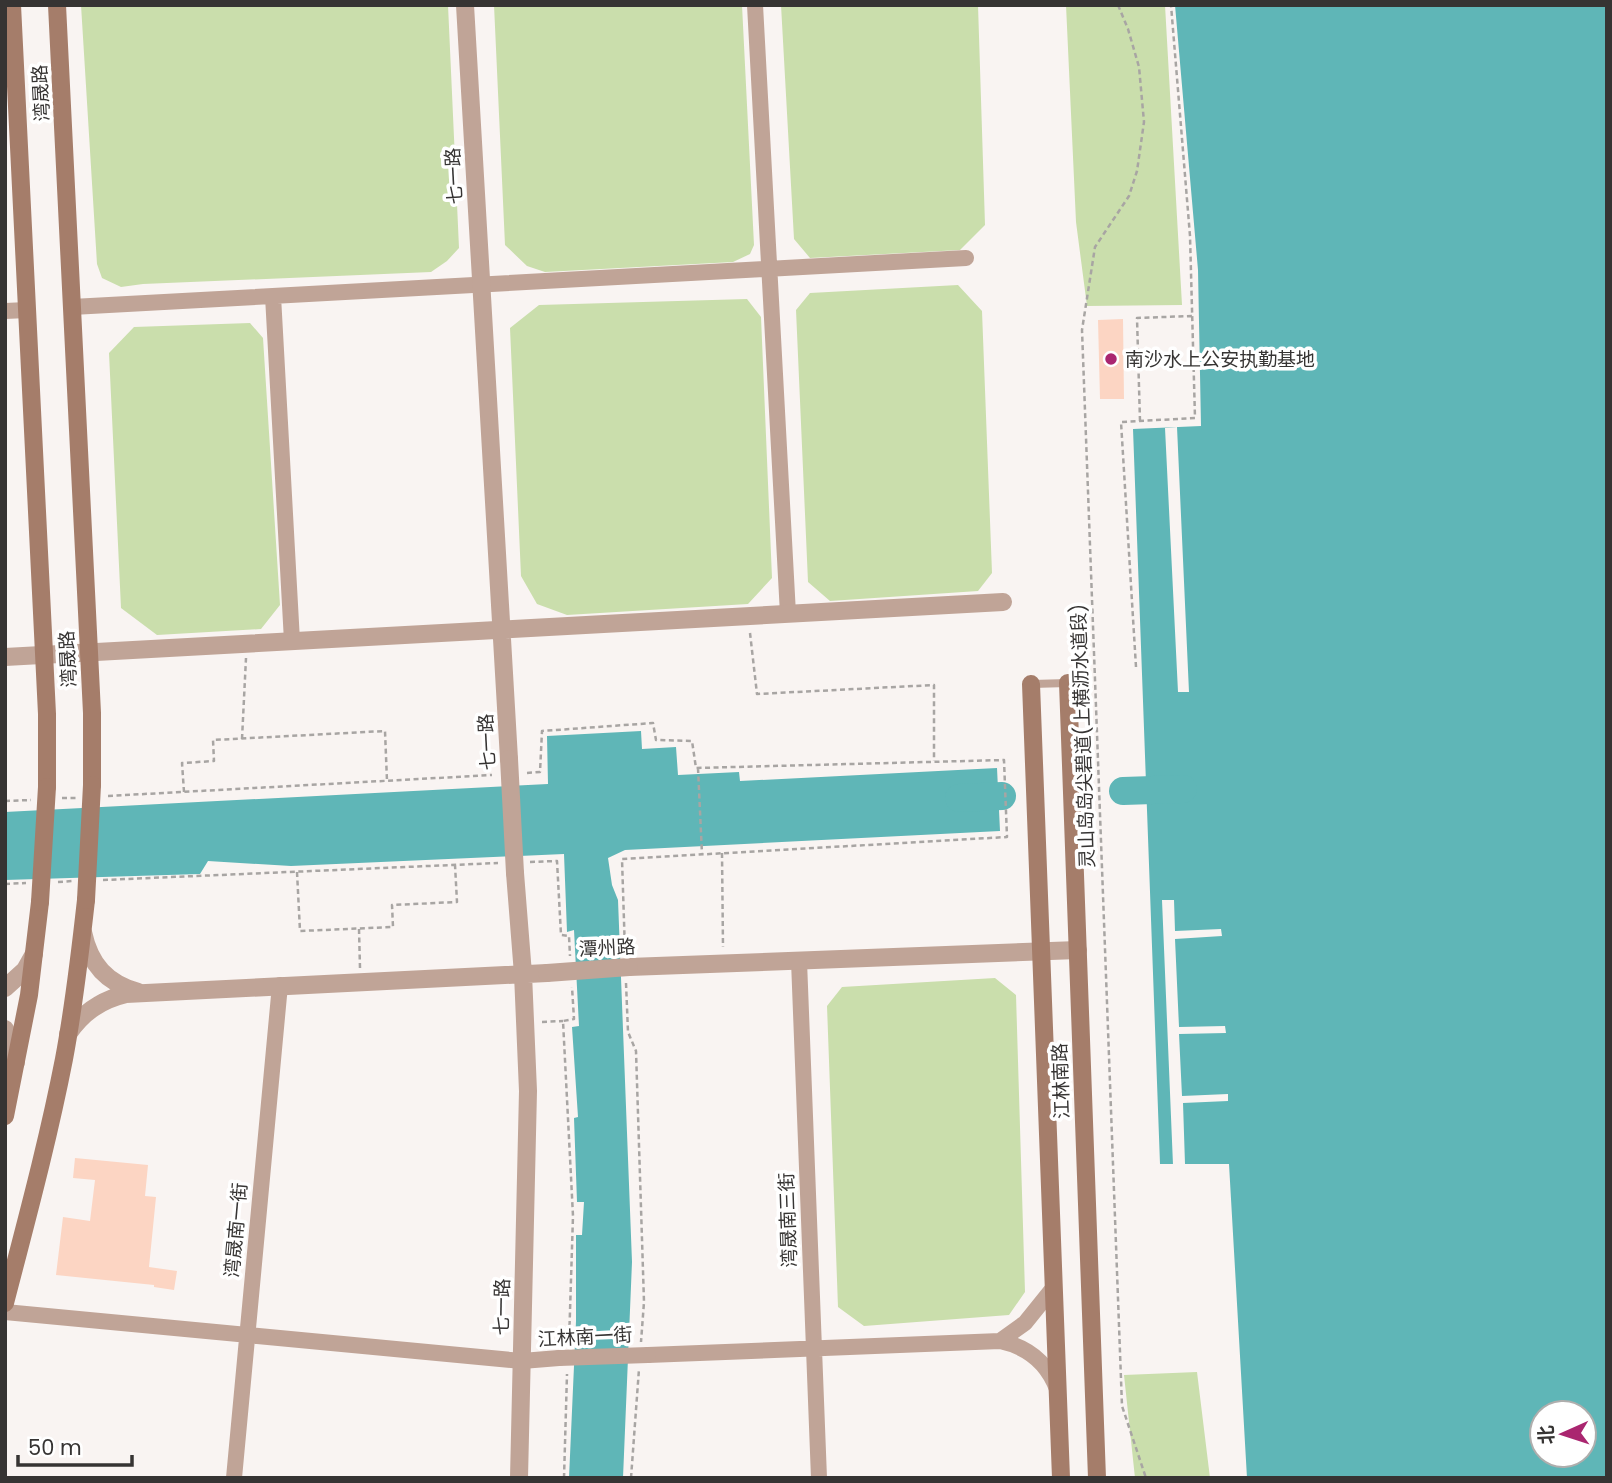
<svg xmlns="http://www.w3.org/2000/svg" width="1612" height="1483" font-family="Poppins,'Noto Sans SC',sans-serif">
<rect width="100%" height="100%" fill="#f9f4f2"/>
<path fill="#cadeac" d="M81,5H448L459,248L447,261L431,272L143,284L121,287L102,278L97,264Z
M494,5H742L754,245L750,254L733,262L545,272L527,266L505,245Z
M781,5H978L985,225L960,250L810,258L794,239Z
M1066,5H1165L1182,305L1087,306L1076,222Z
M958,285L982,311L992,573L978,591L830,601L808,582L796,310L810,293Z
M747,299L761,317L772,578L748,604L567,615L537,604L521,576L510,328L539,305Z
M250,323L263,338L280,605L261,629L157,635L121,608L109,353L134,327Z
M995,978L1016,995L1025,1292L1009,1315L864,1326L838,1307L827,1006L842,987Z
M1197,1372L1210,1478H1135L1124,1375Z"/>
<path fill="#5fb6b7" fill-rule="evenodd" d="M1175,5H1607V1478H1247L1229,1164H1160L1133,429L1201,426L1198,270ZM1542,1413H1584V1455H1542Z
M641,731L642,749L676,747L678,775L739,772L740,781L997,768L1000,831L625,850L608,858L612,885L618,900L632,1262L623,1478H569L576,1321V1235H582L584,1202H577L574,1118L578,1117L572,1027L579,1026L574,930L567,932L564,854L291,866L208,861L200,874L5,880V812L548,784L547,736Z"/>
<path fill="#f9f4f2" d="M1177,427L1189,692H1178L1165,428Z
M1162,900H1174L1175,931L1221,929L1222,936L1175,939L1179,1027L1225,1026L1226,1033L1179,1034L1182,1096L1228,1094V1101L1183,1103L1185,1164L1173,1165Z"/>
<g fill="none" stroke-linecap="round" stroke-linejoin="round">
<path stroke="#5fb6b7" stroke-width="28" d="M1123,791L1183,789
M959,798L1002,796"/>
</g>
<path fill="#fcd5c3" d="M1123,319L1124,399H1100L1098,320Z
M75,1158L148,1165L145,1196L156,1197L149,1267L177,1271L174,1290L154,1287V1285L56,1275L63,1217L90,1221L95,1180L73,1178Z"/>
<g fill="none" stroke-linecap="round" stroke-linejoin="round">
<path stroke="#a8a5a3" stroke-width="2.5" stroke-dasharray="5 3.5" stroke-linecap="butt" d="M1118,5L1128,29L1139,67L1144,122L1137,171L1129,196L1095,247L1082,330L1122,1406L1146,1478
M1140,421L1137,318L1192,316
M750,633L757,694L934,685V761
M1136,667L1121,422L1195,418L1190,236L1171,5
M242,739L246,658
M698,768L702,854
M527,773L540,772L542,731L653,723L656,740L692,741L696,768L1004,760L1007,837L622,859L625,952
M184,792L182,763L214,761L213,740L385,731L387,781
M108,796L492,775
M62,798H77
M5,801L31,800
M722,853L723,947
M530,862L557,861L561,935L569,936L570,956
M297,872L300,931L393,927L392,905L457,902L455,865
M103,880L498,863
M58,882L72,881
M5,884L26,883
M359,929L360,968
M626,983L628,1032L636,1051L644,1302L641,1342
M542,1022L563,1021
M569,1343L573,1216L563,1021L574,1019L572,987
M564,1478L567,1374
M631,1478L639,1369"/>
<path stroke="#c0a497" stroke-width="8" d="M1032,684L1068,683"/>
<path stroke="#c0a497" stroke-width="16" d="M755,5L788,614
M273,296L292,641
M72,307L966,258
M5,311L27,310
M799,961L819,1478
M5,1312L522,1361L559,1358
M1000,1341L1025,1323L1054,1287
M648,1355L1000,1341C1028,1347 1047,1362 1057,1389
M234,1478L280,985"/>
<path stroke="#c0a497" stroke-width="18" d="M465,5L509,759
M5,657L1003,602
M515,873L523,974L528,1091L519,1478
M83,932C90,965 107,983 138,992
M629,967L1078,950
M5,988L25,970L34,954
M5,1029L13,1045L16,1062
M68,1034C83,1012 101,1000 126,994L547,973"/>
<path stroke="#a57d6a" stroke-width="18" d="M12,5L47,714V787
M57,5L92,713V785
M1068,683L1097,1478
M1031,684L1061,1478
M5,1116L29,995L40,902
M5,1303C26,1222 48,1141 64,1059C74,1006 80,954 86,900"/>
<path stroke="#c0a497" stroke-width="16" d="M559,1358L648,1355"/>
<path stroke="#c0a497" stroke-width="18" d="M509,759L515,873
M547,973L629,967"/>
<path stroke="#a57d6a" stroke-width="18" d="M86,900L92,785
M40,902L47,787"/>
</g>
<circle fill="#aa2670" stroke="#fff" stroke-width="2.5" cx="1111" cy="359" r="7"/>
<g text-anchor="middle" dominant-baseline="central" stroke-width="7" stroke-linejoin="round" paint-order="stroke">
<g font-size="19" fill="#363433" stroke="#fff">
<text transform="translate(41 93) rotate(-93)">湾晟路</text>
<text transform="translate(454 176) rotate(-93)">七一路</text>
<text transform="translate(68 659) rotate(-93)">湾晟路</text>
<text transform="translate(1083 736) rotate(-92)">灵山岛岛尖碧道(上横沥水道段)</text>
<text transform="translate(487 742) rotate(-93)">七一路</text>
<text transform="translate(607 948) rotate(-3)">潭州路</text>
<text transform="translate(1061 1081) rotate(-92)">江林南路</text>
<text transform="translate(788 1220) rotate(-92)">湾晟南三街</text>
<text transform="translate(236 1230) rotate(-85)">湾晟南一街</text>
<text transform="translate(502 1307) rotate(-89)">七一路</text>
<text transform="translate(585 1337) rotate(-3)">江林南一街</text>
</g>
<g font-size="19" fill="#363433" stroke="#fff" text-anchor="start">
<text x="1125" y="359">南沙水上公安执勤基地</text>
</g>
</g>
<rect width="1612" height="1483" fill="none" stroke="#363433" stroke-width="14"/>
<g transform="translate(1563 1434) rotate(267)"><circle r="33" fill="#ffffff" stroke="#afaead" stroke-width="2"/>
<path d="M0-5L12 26L0 18L-12 26Z" fill="#aa2670"/>
<text y="-10" font-size="19" font-weight="bold" text-anchor="middle" fill="#363433">北</text>
</g>
<path d="M18 1455v10h114v-10" fill="none" stroke="#363433" stroke-width="3.5"/>
<text x="28" y="1455" font-size="21" fill="#363433" stroke="#ffffff" stroke-width="5" paint-order="stroke">50 m</text>
</svg>
